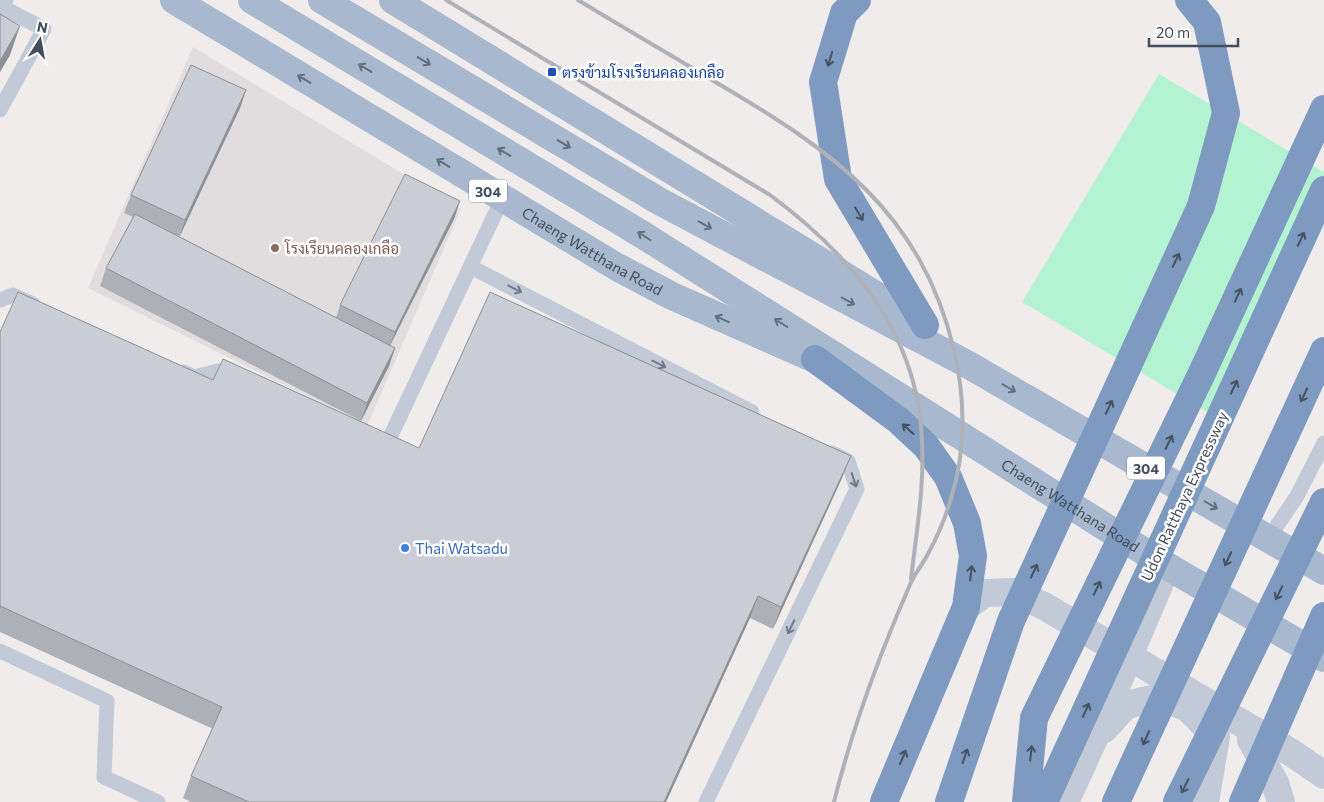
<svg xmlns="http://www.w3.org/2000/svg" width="1324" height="802" font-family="Commissioner,Sarabun,sans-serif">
<rect width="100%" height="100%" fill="#f0ecec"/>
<path fill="#e1ddde" d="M193,47L461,209L367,426L88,288Z"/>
<path fill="#b4f3d1" d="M1159,74L1324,172V222L1209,413L1022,302Z"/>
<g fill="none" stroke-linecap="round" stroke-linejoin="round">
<path stroke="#c1cad6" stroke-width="15" d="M0,110L44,29L2,7L6,0
M471,267L752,412
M0,300L13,295L33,304
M184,372L194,377L218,371L235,378
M379,442L386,446L502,199
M1268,539L1297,496L1324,443
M0,651L107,701L104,777L158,802
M706,802L857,489L848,461L832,453"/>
<path stroke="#c1cad6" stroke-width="28" d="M966,607L985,593L1014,592L1044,606L1292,753L1324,775
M1104,729L1126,705L1161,697L1188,708L1216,737L1205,802
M1251,740L1275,783L1281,802
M1065,802L1093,741L1167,566"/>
<g stroke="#a8b9cf" stroke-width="28">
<path id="s1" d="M174,0L617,267L672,296L810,357"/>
<path id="s2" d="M252,0L643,235L1167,566L1324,658"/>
<path d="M322,0L659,201L967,364L1324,571"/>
<path d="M393,0L892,305"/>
</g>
<path stroke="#7e9ac1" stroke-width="28" d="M857,0L844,13L823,82L838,179L925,325
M815,359L898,420L926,446L948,477L967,523L973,556L966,607L884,802
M949,802L1011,621L1201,206L1226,113L1207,22L1189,0
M1026,802L1034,718L1202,373L1324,109
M1044,802L1324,190
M1116,802L1324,351
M1177,802L1324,502
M1243,802L1324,616"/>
<path stroke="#aeb1b8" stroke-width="4" d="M446,0L770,195C847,252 913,327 921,427C926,478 917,528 911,579
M578,0C624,28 671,55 717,83C833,151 921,212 954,350C966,402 966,455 949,505C944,521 937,537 929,552C923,564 914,574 909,587C879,656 852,729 834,802"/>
</g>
<path fill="#aeb0b7" d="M246,90L240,108L179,237L336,318L340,305L460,201L454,219L390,346L395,348L389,366L361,421L100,286L106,268L133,217L124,213L131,195Z
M0,332L213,380L419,448L842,478L773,629L750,618L666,802H191L183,798L191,776L213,729L0,632Z"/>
<path fill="#8d9095" d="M20,26L10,55L0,72V61Z
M246,90L240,108L179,238L185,220Z
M460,201L454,219L388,349L395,332Z
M395,348L389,366L361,421L367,403Z
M851,456L842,478L773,629L781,607Z
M758,596L750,618L666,802H664Z"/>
<path fill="#cacdd5" stroke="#8d9095" d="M0,14L20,26L0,61Z
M191,65L246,90L185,220L131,195Z
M405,174L460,201L395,332L340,305Z
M135,214L395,348L367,403L106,268Z
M18,292L213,380L223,359L419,448L490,292L851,456L781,607L758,596L664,802H249L191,776L222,707L0,606V332Z"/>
<defs><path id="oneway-shaft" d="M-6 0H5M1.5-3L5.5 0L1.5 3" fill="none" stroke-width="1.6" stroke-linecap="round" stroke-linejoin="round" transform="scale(1.25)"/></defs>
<g stroke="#465261">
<use href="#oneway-shaft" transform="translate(830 59) rotate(107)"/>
<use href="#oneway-shaft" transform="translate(859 214) rotate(59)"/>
<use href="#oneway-shaft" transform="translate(1301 239) rotate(-65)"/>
<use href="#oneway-shaft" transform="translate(1176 260) rotate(-65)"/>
<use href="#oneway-shaft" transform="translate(1238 295) rotate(-65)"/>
<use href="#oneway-shaft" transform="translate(1234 387) rotate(-65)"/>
<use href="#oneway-shaft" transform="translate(1304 395) rotate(115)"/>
<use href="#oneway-shaft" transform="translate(1109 407) rotate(-65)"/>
<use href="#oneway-shaft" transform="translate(908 429) rotate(-138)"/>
<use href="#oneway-shaft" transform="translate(1169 442) rotate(-64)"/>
<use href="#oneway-shaft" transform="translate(1228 559) rotate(115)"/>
<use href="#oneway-shaft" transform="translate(1034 571) rotate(-65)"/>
<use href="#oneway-shaft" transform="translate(971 573) rotate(-83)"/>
<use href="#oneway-shaft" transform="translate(1097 588) rotate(-64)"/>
<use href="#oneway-shaft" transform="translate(1279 593) rotate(116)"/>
<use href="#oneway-shaft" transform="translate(1086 710) rotate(-65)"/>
<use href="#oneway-shaft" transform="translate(1146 738) rotate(115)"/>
<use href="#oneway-shaft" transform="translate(1031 753) rotate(-84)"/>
<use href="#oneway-shaft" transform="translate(965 756) rotate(-71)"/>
<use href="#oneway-shaft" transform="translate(903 757) rotate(-67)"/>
<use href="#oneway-shaft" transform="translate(1185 786) rotate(116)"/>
</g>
<g stroke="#616e7e">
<use href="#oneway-shaft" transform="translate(424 61) rotate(31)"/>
<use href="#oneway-shaft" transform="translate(365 68) rotate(-149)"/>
<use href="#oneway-shaft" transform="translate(304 79) rotate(-149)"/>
<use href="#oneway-shaft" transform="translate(564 144) rotate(31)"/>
<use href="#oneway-shaft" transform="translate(504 152) rotate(-149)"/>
<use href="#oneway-shaft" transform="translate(443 163) rotate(-149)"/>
<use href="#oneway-shaft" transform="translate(705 225) rotate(28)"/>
<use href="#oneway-shaft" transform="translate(644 236) rotate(-148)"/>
<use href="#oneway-shaft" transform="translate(848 301) rotate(28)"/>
<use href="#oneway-shaft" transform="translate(722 319) rotate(-156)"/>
<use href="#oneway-shaft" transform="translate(781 323) rotate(-148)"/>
<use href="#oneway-shaft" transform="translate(1009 388) rotate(30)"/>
<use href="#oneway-shaft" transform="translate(1211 505) rotate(30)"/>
</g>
<g stroke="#6f7987">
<use href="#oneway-shaft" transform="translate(515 289) rotate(27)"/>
<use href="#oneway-shaft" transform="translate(659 364) rotate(27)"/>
<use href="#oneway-shaft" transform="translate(854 480) rotate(72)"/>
<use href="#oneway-shaft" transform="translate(791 627) rotate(116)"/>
</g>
<rect fill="#1a4fb4" stroke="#fff" stroke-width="2" x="547" y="67" width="10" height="10" rx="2.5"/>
<circle fill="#8d6e63" stroke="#fff" stroke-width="2" cx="275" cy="248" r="5"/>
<circle fill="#3f7fe0" stroke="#fff" stroke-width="2" cx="405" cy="548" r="5"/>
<g text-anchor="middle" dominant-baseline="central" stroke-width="5" stroke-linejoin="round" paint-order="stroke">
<g fill="#fff" stroke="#7b838d" stroke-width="1">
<rect x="469" y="179.5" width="38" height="23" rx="4"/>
<rect x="1127" y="456.5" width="38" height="23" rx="4"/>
</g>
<g font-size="14" font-weight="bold" fill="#434e5c">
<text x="488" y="191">304</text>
<text x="1146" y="468">304</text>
</g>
<g font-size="15" fill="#164399" stroke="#fff" text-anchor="start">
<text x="562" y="72">ตรงข้ามโรงเรียนคลองเกลือ</text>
</g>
<g font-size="15" fill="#785e54" stroke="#fff" text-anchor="start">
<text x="285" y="248">โรงเรียนคลองเกลือ</text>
</g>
<g font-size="15" fill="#434e5c" stroke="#fff">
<text stroke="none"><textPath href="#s1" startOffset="488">Chaeng Watthana Road</textPath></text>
<text transform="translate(1184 496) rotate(-65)">Udon Ratthaya Expressway</text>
<text stroke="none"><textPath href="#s2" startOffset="962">Chaeng Watthana Road</textPath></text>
</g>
<g font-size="15" fill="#366cbe" stroke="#fff" text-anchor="start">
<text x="415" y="548">Thai Watsadu</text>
</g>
</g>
<g transform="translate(40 40) rotate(11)" stroke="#ffffff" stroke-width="4" paint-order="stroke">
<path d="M0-4L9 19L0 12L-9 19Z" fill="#434e5c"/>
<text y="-8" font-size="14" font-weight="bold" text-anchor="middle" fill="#434e5c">N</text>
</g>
<path d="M1149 38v8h89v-8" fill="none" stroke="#434e5c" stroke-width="2.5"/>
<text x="1156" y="38" font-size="15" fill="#434e5c" stroke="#ffffff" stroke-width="4" paint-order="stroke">20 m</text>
</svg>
